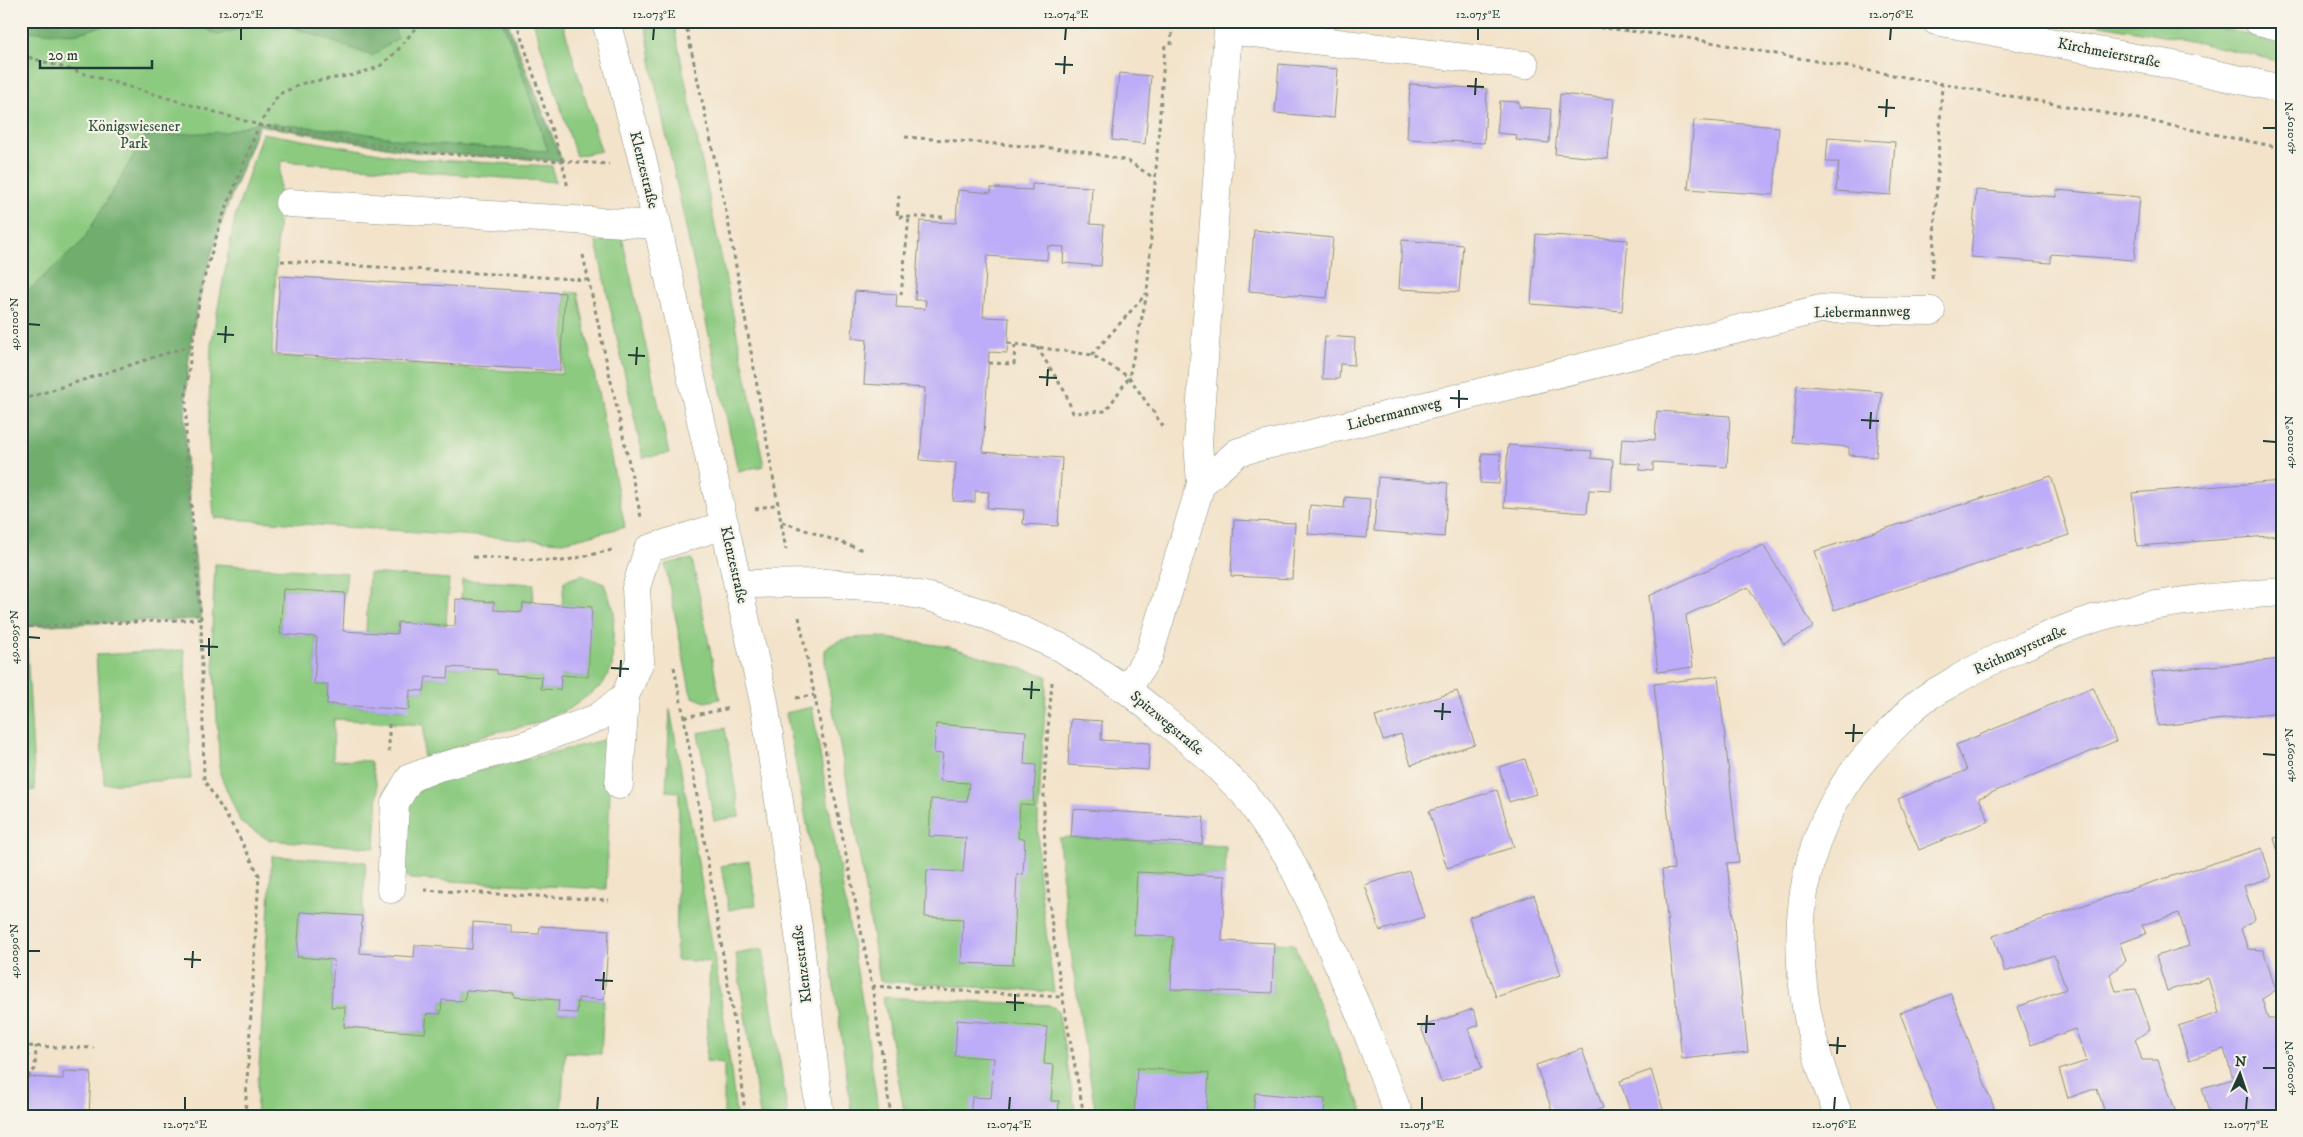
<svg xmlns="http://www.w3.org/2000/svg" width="2303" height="1137" font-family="'IM FELL DW Pica',serif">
<rect width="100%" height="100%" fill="#f7f3e8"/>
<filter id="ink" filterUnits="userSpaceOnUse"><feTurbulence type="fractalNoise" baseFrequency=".02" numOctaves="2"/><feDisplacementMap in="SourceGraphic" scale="10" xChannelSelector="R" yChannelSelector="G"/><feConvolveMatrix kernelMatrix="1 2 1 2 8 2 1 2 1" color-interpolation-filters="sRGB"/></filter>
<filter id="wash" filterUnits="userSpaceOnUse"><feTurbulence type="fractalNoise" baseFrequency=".0096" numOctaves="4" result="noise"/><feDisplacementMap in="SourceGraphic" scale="20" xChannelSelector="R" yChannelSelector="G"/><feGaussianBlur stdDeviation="1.12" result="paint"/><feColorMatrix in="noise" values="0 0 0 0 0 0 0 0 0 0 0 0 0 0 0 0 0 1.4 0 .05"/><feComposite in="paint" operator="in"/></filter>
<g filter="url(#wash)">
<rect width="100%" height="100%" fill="#f3e3ca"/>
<path fill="#8cca80" stroke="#56845a" d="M21,21H507L562,161L415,152L259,125C224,211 190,300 186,393C182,468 195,545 201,619L21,626Z
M533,21H562L601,151L576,156Z
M645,21H673L764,466L738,471L653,73Z
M2079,21H2183L2282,41V62L2196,42Z
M262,133L415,159L552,166L555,182L281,161L272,356L562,374L566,292L578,293L625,527L563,542L214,518L208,436L211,345L235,217Z
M622,237L669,453L643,458L596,242Z
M692,559L720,699L705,702L693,697L690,691L665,564Z
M215,564L347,573L345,593L283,589L280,634L317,637L314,683L328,684L327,704L408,710L410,690L424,691L426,677L448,678L449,667L497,670L542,677L541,689L560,690L561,675L587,677L592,608L562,606L564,581L582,575L604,584L614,610L612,668L602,685L571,708L534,724L484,735L446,752L423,758L424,725L334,719L333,760L370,761L378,789L375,848L269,840L241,823L220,774L212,629Z
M369,573L449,579L446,625L398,622L397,634L366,632Z
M462,580L534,584L532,604L523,603L522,612L494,610V602L461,599Z
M879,637L950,647L1047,676L1038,817V871L1054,992L880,981L850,798L825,667V650C839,635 860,638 879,637Z
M21,649H27L35,790L21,791Z
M184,650L191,779L104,784L96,655Z
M812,707L865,1018L879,1116H852C835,980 812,846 786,713Z
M670,709C694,844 722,979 736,1116H724V1063L706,1061L710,962L676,960L679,792L666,791Z
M725,728L740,816L714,821L698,733Z
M603,740L612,744L606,889L410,879L401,872L404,811L413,795L428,785L454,777Z
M1071,837L1226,846L1225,876L1137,872L1173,937L1171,989L1272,993L1274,943L1294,944L1365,1116H1096C1081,1023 1066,932 1059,838Z
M272,856L366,862L362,916L300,912L297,957L334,960L331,1006L345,1007L344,1027L425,1033L427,1013L441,1014L442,1000L465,1001L466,990L514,993V997L559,1000L558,1012L576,1013L578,998L604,1000L601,1054L565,1052L561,1116H256Z
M749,861L756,905L729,910L721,866Z
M763,949L788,1116H760L736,954Z
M883,997L1049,1005L1058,1010L1076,1116H905Z"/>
<path fill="#71ae6e" stroke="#487651" d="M21,21H122L74,34L21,31Z
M191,21H265L218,35Z
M276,21H391L398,38L372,56Z
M502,21H507L562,161L415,152L259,125C224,211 190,300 186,393C182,468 195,545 201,619L21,626V297L82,242L146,135L226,132L258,122L357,132L428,144L548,151L514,50Z"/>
<g id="blocks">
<path fill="#bdacf7" d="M1279,64L1338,69L1334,118L1275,113Z
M1119,73L1151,76L1145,144L1112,140Z
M1410,84L1487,89L1484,143L1407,139Z
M1560,94L1614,99L1608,159L1555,154Z
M1500,101L1519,102V107L1551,109L1549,143L1516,140L1517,135L1497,133Z
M1694,120L1779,127L1774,195L1688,189Z
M1828,137L1895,142L1891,195L1836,191L1839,162H1826Z
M1032,184L1092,187L1090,224L1104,225L1101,266L1063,263L1064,247L1048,246L1047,260L987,256L983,317L1009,318L1007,353L989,352L983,452L1062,458L1058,526L1023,524L1024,510L987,508L989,492L975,491V502L953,501L956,463L920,460L925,388L864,384L867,340L852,338L855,291L897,294L896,307L925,309L926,300H915L920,221L956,223L958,190L991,193V188L1032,190Z
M1976,190L2056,197V190L2140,197L2134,260L2051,254V263L1971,257Z
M1254,230L1333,238L1327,298L1249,291Z
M1536,234L1628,240L1622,311L1531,304Z
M1402,240L1463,245L1459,292L1399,289Z
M280,276L565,293L560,371L275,354Z
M1325,336L1355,338L1354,365L1340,364L1339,379H1322Z
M1797,385L1882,392L1876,457L1849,455V447L1792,442Z
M1657,411L1730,416L1727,467L1653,462V471L1640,470V464L1620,463L1622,438L1655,440Z
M1508,445L1592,451L1591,458L1613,460L1611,491L1589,490L1587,513L1504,507Z
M1482,453L1501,454L1499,484L1480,483Z
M2051,476L2069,535L1834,610L1815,551Z
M1378,477L1448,483L1444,537L1374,531Z
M2282,481V535L2137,546L2132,493Z
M1345,497L1370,499L1367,538L1308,534L1310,505L1344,508Z
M1234,520L1295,523L1292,579L1231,576Z
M1763,545L1814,627L1784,644L1748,587L1686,615L1693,667L1658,672L1649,596Z
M283,589L345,593L343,631L397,634L398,622L455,626L456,599L494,602V610L522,612L523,603L592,607L588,677L561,675L560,690L541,689L542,677L497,674V670L449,667L448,678L426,677L424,691L410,690L409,710L327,704L328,684H314L317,637L280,634Z
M2282,659V713L2158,726L2152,672Z
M1718,676L1739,862L1727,863L1748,1052L1682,1059L1662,870L1674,869L1654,684Z
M2093,687L2116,741L1979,798L1989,821L1919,850L1898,799L1967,770L1956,745Z
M1457,691L1475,744L1411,765L1401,734L1383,740L1375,717Z
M1071,719L1102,721L1101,740L1150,743L1148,770L1068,765Z
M936,724L1026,731L1024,764L1036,765L1033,805L1020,804L1018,838L1025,839L1023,875L1017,874L1013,965L961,963L963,919L925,917L927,870L963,872L966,838L929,836L931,799L967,801L969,783L940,781L943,754L934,753Z
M1525,759L1536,794L1509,802L1499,767Z
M1497,790L1514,847L1447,868L1429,811Z
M1073,809L1204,817L1202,844L1071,837Z
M2282,836V862H2281L2274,838Z
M21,845H24L23,870H21Z
M2262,848L2271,878L2244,886L2255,919L2241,929L2248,949L2263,950L2276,990L2262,999L2268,1019H2282V1115L2231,1116L2230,1112L2210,1116L2202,1088L2233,1079L2224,1049L2189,1060L2178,1026L2219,1013L2208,978L2167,991L2156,956L2189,946L2179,913L2142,925L2146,934L2120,943L2126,961L2110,974L2116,991L2136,989L2150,1029L2135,1040L2137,1044L2142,1060H2158L2177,1116H2106L2097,1088L2068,1098L2059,1070L2087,1061L2075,1029L2031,1045L2017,1007L2066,989L2054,955L2005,972L1993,936L2131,889Z
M1409,871L1424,917L1380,931L1365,885Z
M1137,872L1225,876L1222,941L1274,943L1272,993L1171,989L1173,937L1134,935Z
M1534,895L1561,975L1496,997L1469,917Z
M300,912L362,916L360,953L414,957L415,945L472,949L473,922L511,925V933L539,934L540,926L609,930L604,1000L578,998L577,1013L558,1012L559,1000L514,997V993L466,990L465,1001L442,1000L441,1014L427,1013L425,1033L344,1027L345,1007H331L334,960L297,957Z
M1951,994L1964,1028L1997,1116H1939L1913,1047L1900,1013Z
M1473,1009L1479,1025L1468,1029L1482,1068L1441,1082L1421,1027Z
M957,1020L1047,1027L1044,1064L1054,1065L1051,1101H1059L1058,1116H970L972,1097L991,1098L994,1058L955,1056Z
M1582,1049L1603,1108L1581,1116H1554L1536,1065Z
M21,1054L29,1055L27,1077L63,1079V1071L91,1072L89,1116H21Z
M1137,1068L1209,1073L1206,1116H1134Z
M1651,1070L1665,1116H1632L1620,1081Z
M1255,1093L1325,1099L1324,1116H1253Z"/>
</g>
</g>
<g filter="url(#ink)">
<use href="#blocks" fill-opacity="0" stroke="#89907f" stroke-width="1"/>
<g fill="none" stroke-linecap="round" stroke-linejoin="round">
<g stroke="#89907f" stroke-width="29">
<path id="minor" d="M606,21L644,166L764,702L798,927L820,1116
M289,203L657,225
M1201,484L1198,442L1228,30L1525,65
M738,584L825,583L878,587L929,597L982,613L1062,648L1127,690L1150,708L1209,758L1244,793L1288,856L1316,913L1365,1026L1399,1116
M1127,690L1149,655L1201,484L1238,452L1820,309L1931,311
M619,785L625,696
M391,889L395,803L410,778L439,767L525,745L599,717L625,696L640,661L636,588L648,549L725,525
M1839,1116C1794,1010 1779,885 1845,784C1858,764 1875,746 1892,729C1901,721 1909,710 1919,703C1927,696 1936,692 1944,687C1969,672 1993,659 2019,648C2050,635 2082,621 2114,613C2169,601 2226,596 2282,592"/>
</g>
<g stroke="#89907f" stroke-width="29">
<path id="major" d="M1936,21L2168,64L2282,89
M2258,21L2282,27"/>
</g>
<path stroke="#89907f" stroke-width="3" stroke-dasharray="4 4" stroke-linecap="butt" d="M516,21L562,161L568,188
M685,21L728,221L786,550
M1544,21L1682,37L2149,121L2282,148
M1171,45L1173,21
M21,55L259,125L415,152L609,164
M905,137L1077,150L1128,161L1154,178
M899,195L897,217H945
M583,255L641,517
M281,261L589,280
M1932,278L1942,85
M901,295L909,217
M1008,343L1092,355L1129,377L1165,429
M1037,347L1065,392L1073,413L1106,411L1129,377L1147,294L1165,44
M1092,355L1146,294
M989,363L1014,364L1015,342
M21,400L192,345
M755,509L778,504
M782,522L863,550
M473,557L563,561L612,550
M799,617L872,986L891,1116
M21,627L201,619
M674,667L684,717L740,1058L745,1116
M1052,682C1049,725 1043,770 1044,814C1045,916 1066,1016 1084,1116
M796,698L814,695
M684,717L731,708
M389,724V752
M424,890L609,900
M872,986L1062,997
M21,1046L94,1048
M27,1077L35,1069L36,1046
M245,1116L259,875L237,833L204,780L201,619L186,447V392L192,345L202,285L221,221L259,125L279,94L304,83L354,75L379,67L397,51L414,30L418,21"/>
<use href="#minor" stroke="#fff" stroke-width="28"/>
<use href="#major" stroke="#fff" stroke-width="28"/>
</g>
</g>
<path fill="none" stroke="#1f3d34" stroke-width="2" d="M241,40V28M653,40L654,28M1065,40L1066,28M1478,40V28M1890,40L1891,28M1055,64L1073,65M1064,74L1065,56M1467,86L1484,87M1475,95L1476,78M1878,107L1895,108M1886,117L1887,99M2263,128H2276M28,324L40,325M217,334L234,335M225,343L226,326M628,355L645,356M636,365L637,347M1039,377L1057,378M1047,386L1048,369M1450,398L1468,399M1459,408V390M1861,420L1879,421M1870,429L1871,412M2263,441L2276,442M28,637L40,638M200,646L218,647M209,656V638M611,668L629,669M620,677L621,660M1023,689L1040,690M1031,699L1032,681M1434,711L1451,712M1442,720L1443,703M1845,733H1863M1853,742L1854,724M2263,754L2276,755M28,951H40M184,959L201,960M192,968L193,951M595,980L613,981M603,990L604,972M1006,1002L1024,1003M1015,1011V994M1417,1024H1435M1426,1033L1427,1015M1829,1045L1846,1046M1837,1054L1838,1037M2263,1068H2276M185,1110V1097M597,1110L598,1097M1009,1110L1010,1097M1422,1110V1097M1834,1110L1835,1097M2246,1110L2247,1097"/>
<g text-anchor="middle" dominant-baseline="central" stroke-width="4.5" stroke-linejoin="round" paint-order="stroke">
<g font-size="15" fill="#1f3d34" stroke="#f7f3e8">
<text transform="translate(2109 53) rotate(11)">Kirchmeierstraße</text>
<text transform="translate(644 170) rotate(76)">Klenzestraße</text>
<text transform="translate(1862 312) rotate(-1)">Liebermannweg</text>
<text transform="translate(1394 414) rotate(-14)">Liebermannweg</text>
<text transform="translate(734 565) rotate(77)">Klenzestraße</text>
<text transform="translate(2020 650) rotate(-24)">Reithmayrstraße</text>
<text transform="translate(1167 723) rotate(40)">Spitzwegstraße</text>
<text transform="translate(802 964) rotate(-97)">Klenzestraße</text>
</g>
<g font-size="15" fill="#355943" stroke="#f7f3e8">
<text x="134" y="126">Königswiesener<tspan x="134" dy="17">Park</tspan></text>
</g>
</g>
<rect width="2303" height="1137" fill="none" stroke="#f7f3e8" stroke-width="55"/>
<g transform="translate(2240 1074) rotate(3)" stroke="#f7f3e8" stroke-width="4" paint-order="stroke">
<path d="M0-4L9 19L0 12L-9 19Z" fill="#1f3d34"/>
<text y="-8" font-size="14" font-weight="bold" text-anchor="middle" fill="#1f3d34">N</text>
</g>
<path d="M40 60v8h112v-8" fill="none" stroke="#1f3d34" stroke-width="2.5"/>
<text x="48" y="60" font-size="15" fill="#1f3d34" stroke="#f7f3e8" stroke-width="4" paint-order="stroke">20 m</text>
<rect x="28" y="28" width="2248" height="1082" fill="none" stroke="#1f3d34" stroke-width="2"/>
<g font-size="12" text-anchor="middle" fill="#1f3d34">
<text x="241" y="18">12.072°E</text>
<text x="654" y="18">12.073°E</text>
<text x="1066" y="18">12.074°E</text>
<text x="1478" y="18">12.075°E</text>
<text x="1891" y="18">12.076°E</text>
<text transform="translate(2289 128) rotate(-90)" y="4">49.0105°N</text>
<text transform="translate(14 324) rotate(-90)" y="4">49.0100°N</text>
<text transform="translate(2289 442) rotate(-90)" y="4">49.0100°N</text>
<text transform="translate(14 637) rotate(-90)" y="4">49.0095°N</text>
<text transform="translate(2289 755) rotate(-90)" y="4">49.0095°N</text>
<text transform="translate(14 951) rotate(-90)" y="4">49.0090°N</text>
<text transform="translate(2289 1068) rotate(-90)" y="4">49.0090°N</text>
<text x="185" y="1128">12.072°E</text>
<text x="597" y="1128">12.073°E</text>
<text x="1009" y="1128">12.074°E</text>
<text x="1422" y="1128">12.075°E</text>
<text x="1834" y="1128">12.076°E</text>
<text x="2246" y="1128">12.077°E</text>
</g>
</svg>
